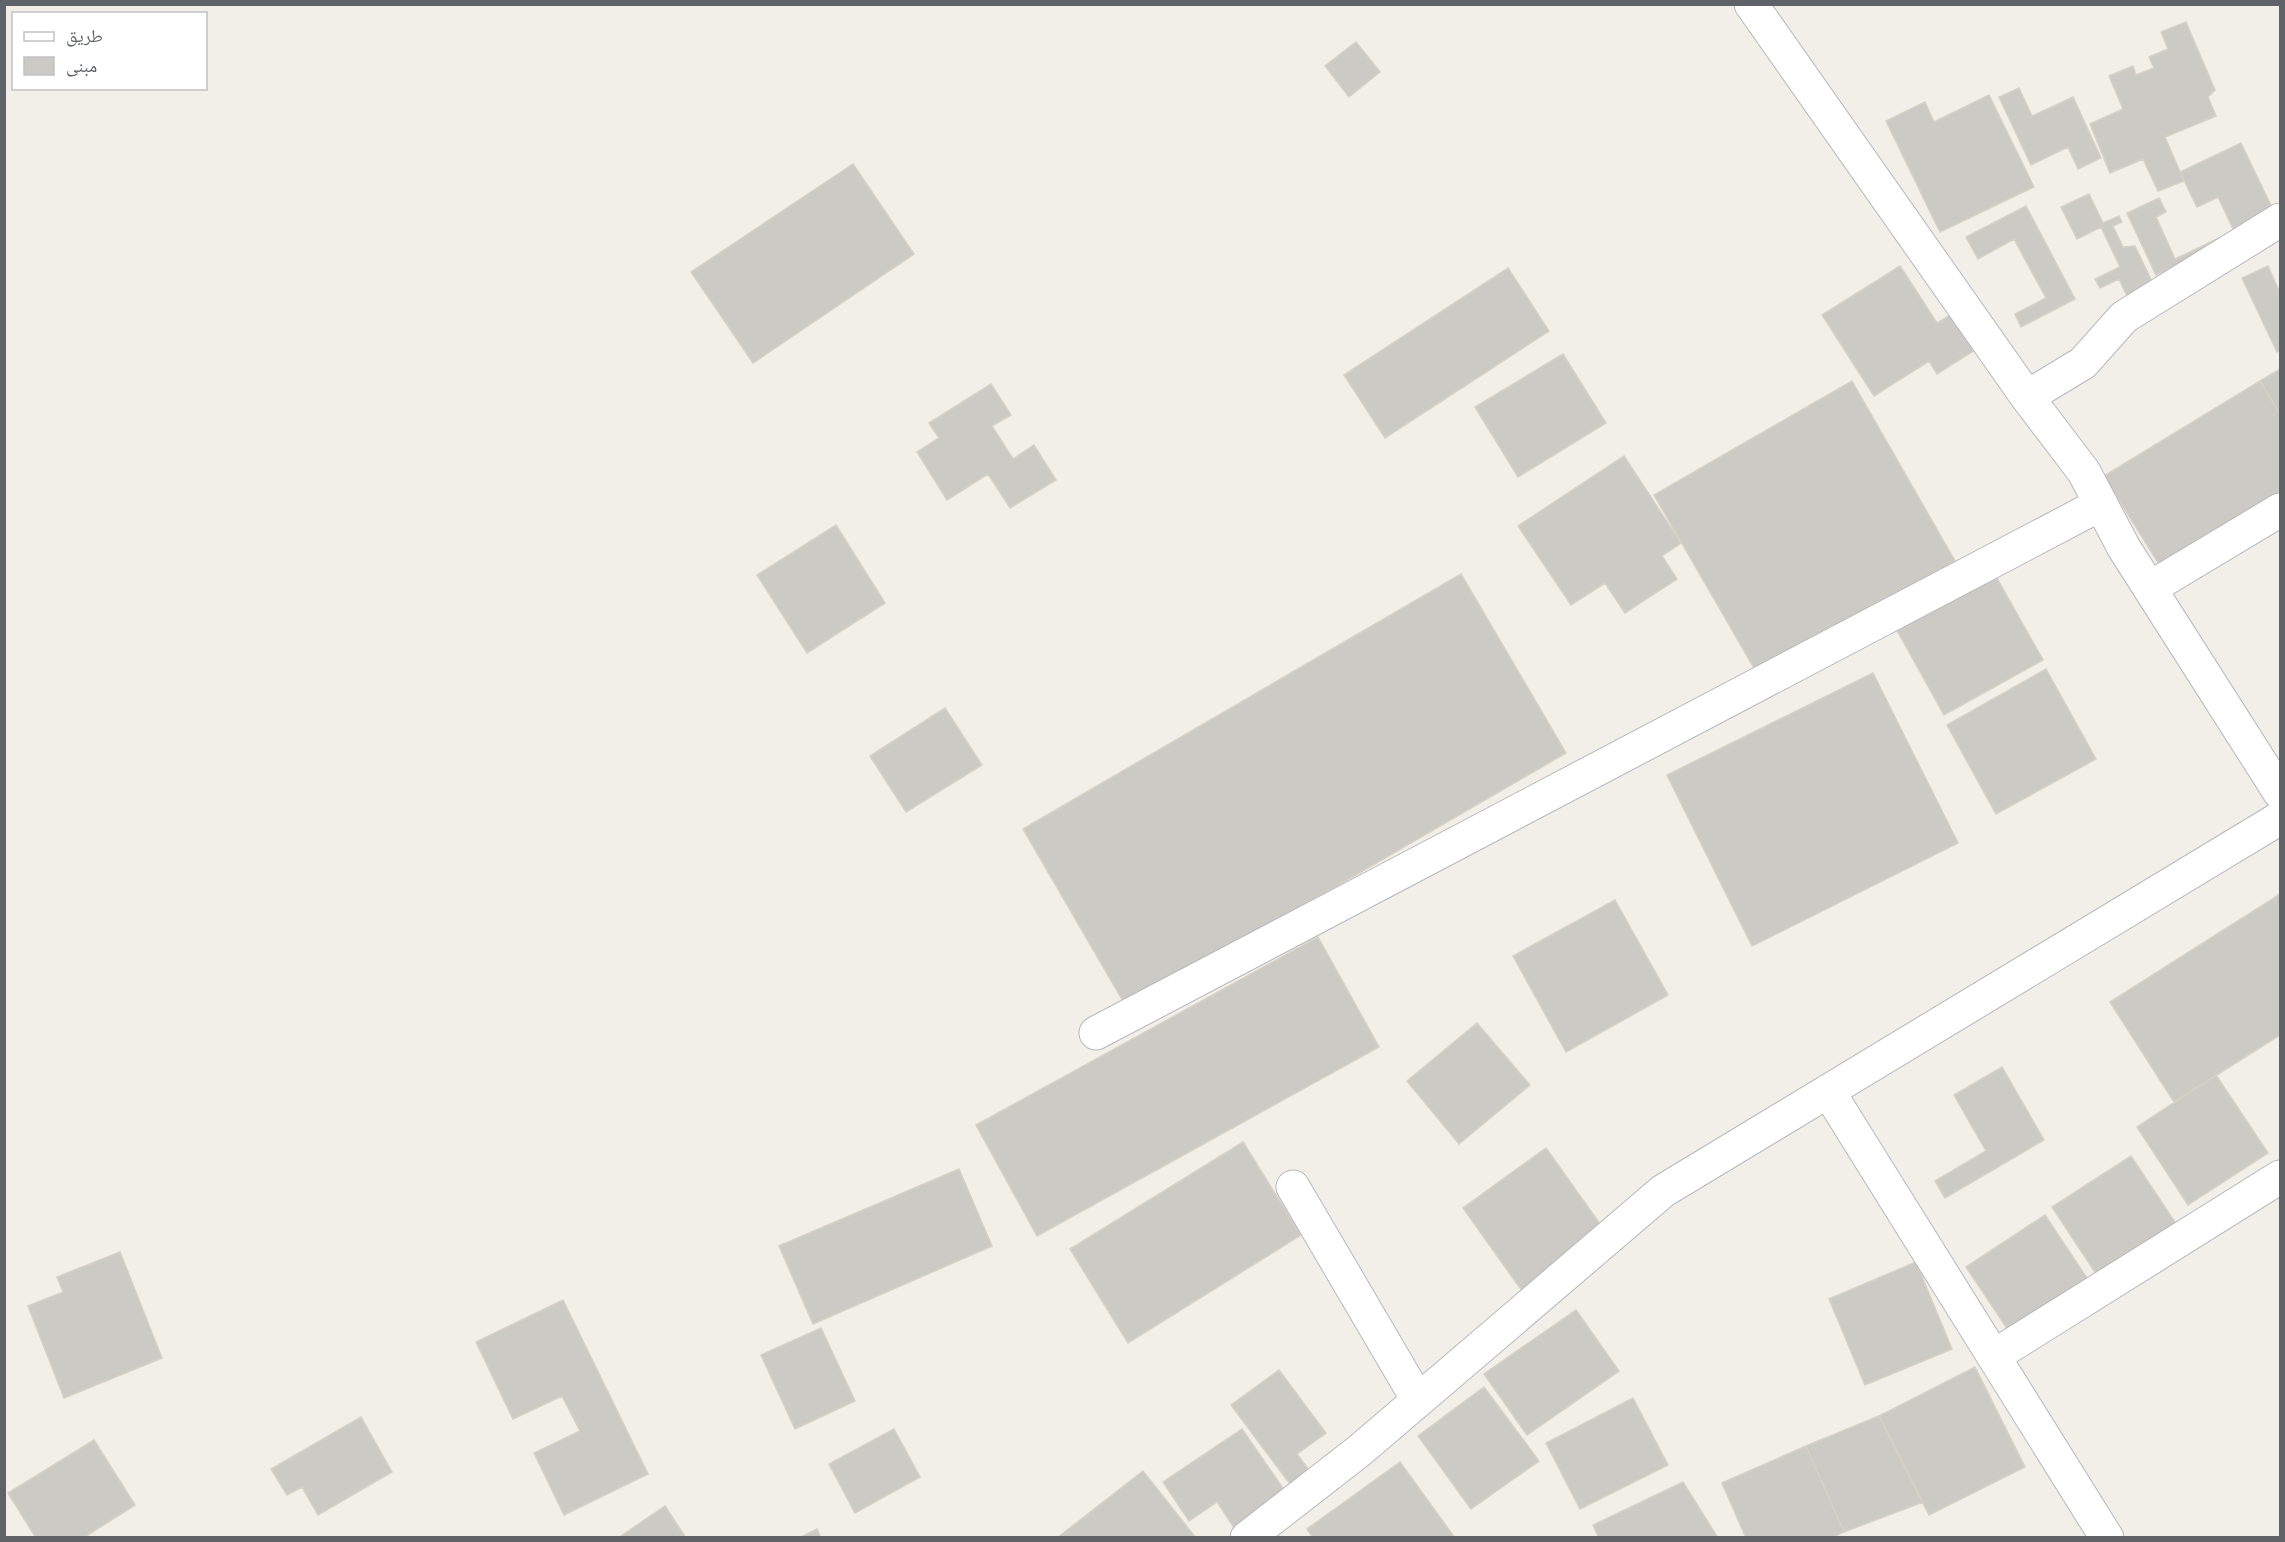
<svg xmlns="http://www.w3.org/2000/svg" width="2285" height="1542" font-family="Karla,'Noto Naskh Arabic',sans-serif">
<rect width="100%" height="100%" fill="#f1efe8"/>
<path fill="#cccac5" stroke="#d6d1c6" stroke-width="1.5" d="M2186,22L2215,90L2208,97L2216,116L2165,137L2184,181L2158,191L2143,159L2110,173L2090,124L2123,109L2109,76L2133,66L2136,75L2154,68L2149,57L2168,49L2161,32Z
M1356,42L1380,72L1349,97L1325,66Z
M2019,88L2032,116L2073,97L2101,158L2078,169L2068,147L2031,165L1999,97Z
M1989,95L2034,187L1940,232L1886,121L1925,102L1934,122Z
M2241,143L2277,218L2156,275L2127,213L2159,198L2166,212L2156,217L2175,259L2234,231L2218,197L2197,207L2180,172Z
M853,164L914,254L753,363L691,272Z
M2089,194L2103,223L2119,216L2122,222L2113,226L2123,247L2135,246L2155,288L2129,300L2119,279L2100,288L2095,279L2120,267L2101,227L2077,239L2061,207Z
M2026,206L2075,299L2021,327L2015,314L2046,298L2014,239L1978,259L1966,237Z
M1900,266L1937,323L1954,313L1978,348L1937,374L1929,361L1874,396L1822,315Z
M2268,266L2280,293V350L2277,352L2242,278Z
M1508,268L1549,331L1385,438L1344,375Z
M1563,354L1606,423L1518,477L1475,407Z
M2280,369V414L2260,381Z
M1852,381L1955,561L1758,675L1654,495Z
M2260,381L2280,414V491L2160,566L2104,476Z
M991,384L1011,415L992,426L1013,459L1034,445L1056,480L1010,508L988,474L947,500L917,452L939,438L929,423Z
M1624,456L1681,543L1662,556L1677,579L1625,613L1605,583L1571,605L1518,526Z
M836,525L885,603L807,653L757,575Z
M1993,571L2043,660L1944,715L1894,625Z
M1461,574L1566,753L1127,1008L1023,829Z
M2046,669L2096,759L1996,814L1947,725Z
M1873,673L1958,843L1752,946L1667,775Z
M945,708L982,765L906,812L870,756Z
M2280,894V1035L2174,1102L2110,1002Z
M1615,900L1668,995L1566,1052L1513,956Z
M1318,937L1379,1047L1037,1236L976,1125Z
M1477,1023L1530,1085L1459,1144L1407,1081Z
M2002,1067L2044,1140L1945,1198L1935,1181L1986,1151L1954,1095Z
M2216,1075L2268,1153L2188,1205L2137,1127Z
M1243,1142L1301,1235L1128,1343L1070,1249Z
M1546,1148L1608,1235L1525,1295L1463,1208Z
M2131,1156L2183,1234L2104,1286L2052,1207Z
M959,1169L992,1246L813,1324L779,1246Z
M2045,1215L2097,1293L2018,1345L1966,1267Z
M120,1252L162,1358L64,1398L28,1306L63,1292L57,1277Z
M1916,1262L1952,1349L1865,1385L1829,1299Z
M563,1300L648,1474L564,1515L534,1453L580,1431L562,1396L513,1419L476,1342Z
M1576,1310L1619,1371L1527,1435L1484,1374Z
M821,1328L855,1401L795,1429L761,1355Z
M1975,1367L2025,1467L1929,1515L1879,1416Z
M1279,1370L1326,1433L1297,1454L1315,1478L1296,1492L1231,1405Z
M1484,1387L1539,1461L1471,1509L1418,1436Z
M1633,1398L1668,1465L1580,1509L1546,1443Z
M1879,1416L1923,1502L1844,1532L1806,1446Z
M361,1417L392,1472L318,1515L302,1487L287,1495L271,1469Z
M894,1429L920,1477L855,1513L829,1464Z
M1242,1429L1289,1497L1237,1532L1217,1502L1189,1521L1163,1482Z
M94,1440L135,1505L83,1538H36L8,1493Z
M1806,1446L1844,1532L1831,1538H1746L1722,1483Z
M1400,1462L1455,1538H1313L1307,1529Z
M1143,1471L1196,1538H1057Z
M1683,1482L1718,1538H1599L1593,1525Z
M665,1506L686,1538H618Z
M817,1529L821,1538H799Z"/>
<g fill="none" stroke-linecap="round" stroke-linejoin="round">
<g stroke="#b5b8bc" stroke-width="35">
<path id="minor" d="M1751,4L2027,397
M2280,220L2124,317L2083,363L2027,397L2084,472L2124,548L2280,793
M2150,588L2280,510
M1096,1033L2101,504
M1828,1091L2107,1538
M1293,1187L1418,1400
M1994,1356L2280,1177
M1247,1538L1359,1451L1663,1191L2280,818"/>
</g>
<use href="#minor" stroke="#fff" stroke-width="33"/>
</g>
<rect width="2285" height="1542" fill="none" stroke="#5f6368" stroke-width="12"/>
<rect x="12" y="12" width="195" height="78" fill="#ffffff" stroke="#bfc1c3" stroke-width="1.5"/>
<rect x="24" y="32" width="30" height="9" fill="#ffffff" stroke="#bfc1c3" stroke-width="1.5"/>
<text x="66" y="42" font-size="18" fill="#5f6368">طريق</text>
<rect x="24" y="57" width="30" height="18" fill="#cccac5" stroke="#bfc1c3" stroke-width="1.5"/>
<text x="66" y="72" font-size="18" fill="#5f6368">مبنى</text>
</svg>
